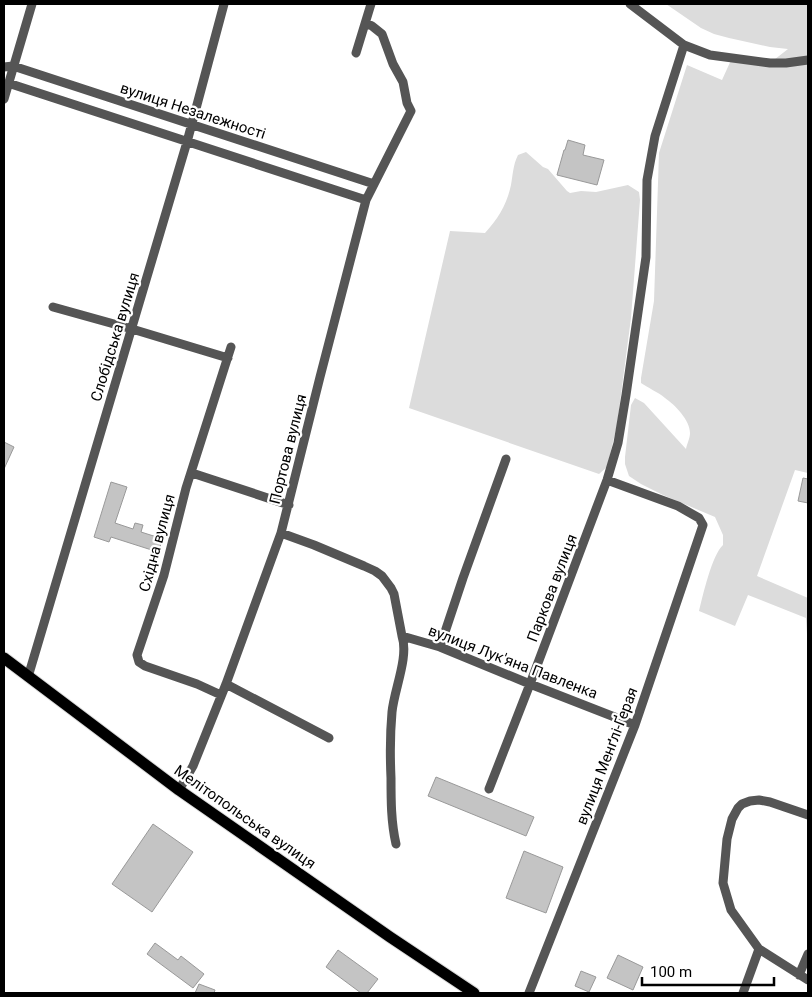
<svg xmlns="http://www.w3.org/2000/svg" width="812" height="997" font-family="Roboto,sans-serif">
<rect width="100%" height="100%" fill="#fff"/>
<path fill="#dcdcdc" d="M666,4H808V473L795,470L757,576L808,598V650L806,618L748,595L735,626L699,611C703,595 712,555 723,545V535L715,517L663,495L641,484L629,476L625,464V457L631,405L635,398L644,403L686,449C687,444 690,438 690,433C690,420 675,405 665,398C658,392 648,388 641,383V378L654,301L659,153L687,65L722,80L732,58L770,63L788,49L770,47L729,38L714,34L701,28Z
M526,152L543,167L548,169L567,191L570,193L581,191L596,192L628,185L639,192L640,200L631,318L617,425L607,467L599,474L409,408L450,231L485,233C498,219 507,204 511,185C513,174 513,165 518,155Z"/>
<path fill="#c4c4c4" stroke="#999" d="M568,140L585,145L583,155L604,160L597,185L557,175L564,150H565Z
M4,442L14,447L4,469Z
M803,478L808,479V503L798,501Z
M111,482L127,487L115,523L133,529L135,523L143,525L141,532L163,539L158,552L111,537L109,542L94,537Z
M436,777L534,817L526,836L428,796Z
M153,824L193,852L152,912L112,884Z
M524,851L563,867L546,913L506,898Z
M155,943L178,960L181,956L204,974L193,988L147,954Z
M338,950L378,979L367,993H361L326,967Z
M618,955L643,967L633,990L607,978Z
M581,971L596,977L589,992L575,986Z
M199,984L215,990L214,993H195Z"/>
<g fill="none" stroke-linecap="round" stroke-linejoin="round">
<g stroke="#dbdbdb" stroke-width="13">
<path id="major" d="M4,658L179,790L390,937L474,993"/>
</g>
<path stroke="#555" stroke-width="9" d="M630,4L684,45L710,55L770,63H786L808,60
M356,53L371,4
M4,67L13,66L374,184
M8,83L366,200
M4,99L32,4
M53,307L132,329L228,358
M192,473L289,505
M281,533L314,545L364,566L375,571L382,576L391,588L394,594L402,636L440,647L530,684L635,725
M440,647L463,578L506,459
M28,677L187,142L224,4
M226,684L329,738
M221,695L197,684L145,666L139,662L137,655L164,575L186,488L231,347
M489,789L530,684L607,480L618,443L626,395L646,257L647,180L655,136L684,45
M179,790L193,766L226,684L281,533L320,377L366,200L411,111L407,103L403,82L393,64L382,34L372,26L366,23
M808,815L770,802L759,800L750,801L742,804L738,808L732,819L727,839L723,883L731,910L759,949L808,980
M396,844C391,822 391,800 391,778C390,756 390,734 392,712C394,690 409,657 402,636
M799,975L808,954
M529,993L635,725L703,525L699,518L678,506L607,480
M743,993L759,949"/>
<use href="#major" stroke="#000" stroke-width="11"/>
</g>
<g text-anchor="middle" dominant-baseline="central" stroke-width="4.5" stroke-linejoin="round" paint-order="stroke">
<g font-size="15" fill="#000" stroke="#fff">
<text transform="translate(193 111) rotate(18)">вулиця Незалежності</text>
<text transform="translate(115 337) rotate(-73)">Слобідська вулиця</text>
<text transform="translate(288 449) rotate(-76)">Портова вулиця</text>
<text transform="translate(157 543) rotate(-75)">Східна вулиця</text>
<text transform="translate(552 588) rotate(-69)">Паркова вулиця</text>
<text transform="translate(513 662) rotate(21)">вулиця Лук'яна Павленка</text>
<text transform="translate(607 756) rotate(-69)">вулиця Менґлі-Ґерая</text>
<text transform="translate(245 817) rotate(35)">Мелітопольська вулиця</text>
</g>
</g>
<rect width="812" height="997" fill="none" stroke="#000000" stroke-width="10"/>
<path d="M642 977v8h132v-8" fill="none" stroke="#000000" stroke-width="2.5"/>
<text x="650" y="977" font-size="15" fill="#000000" stroke="#ffffff" stroke-width="4" paint-order="stroke">100 m</text>
</svg>
